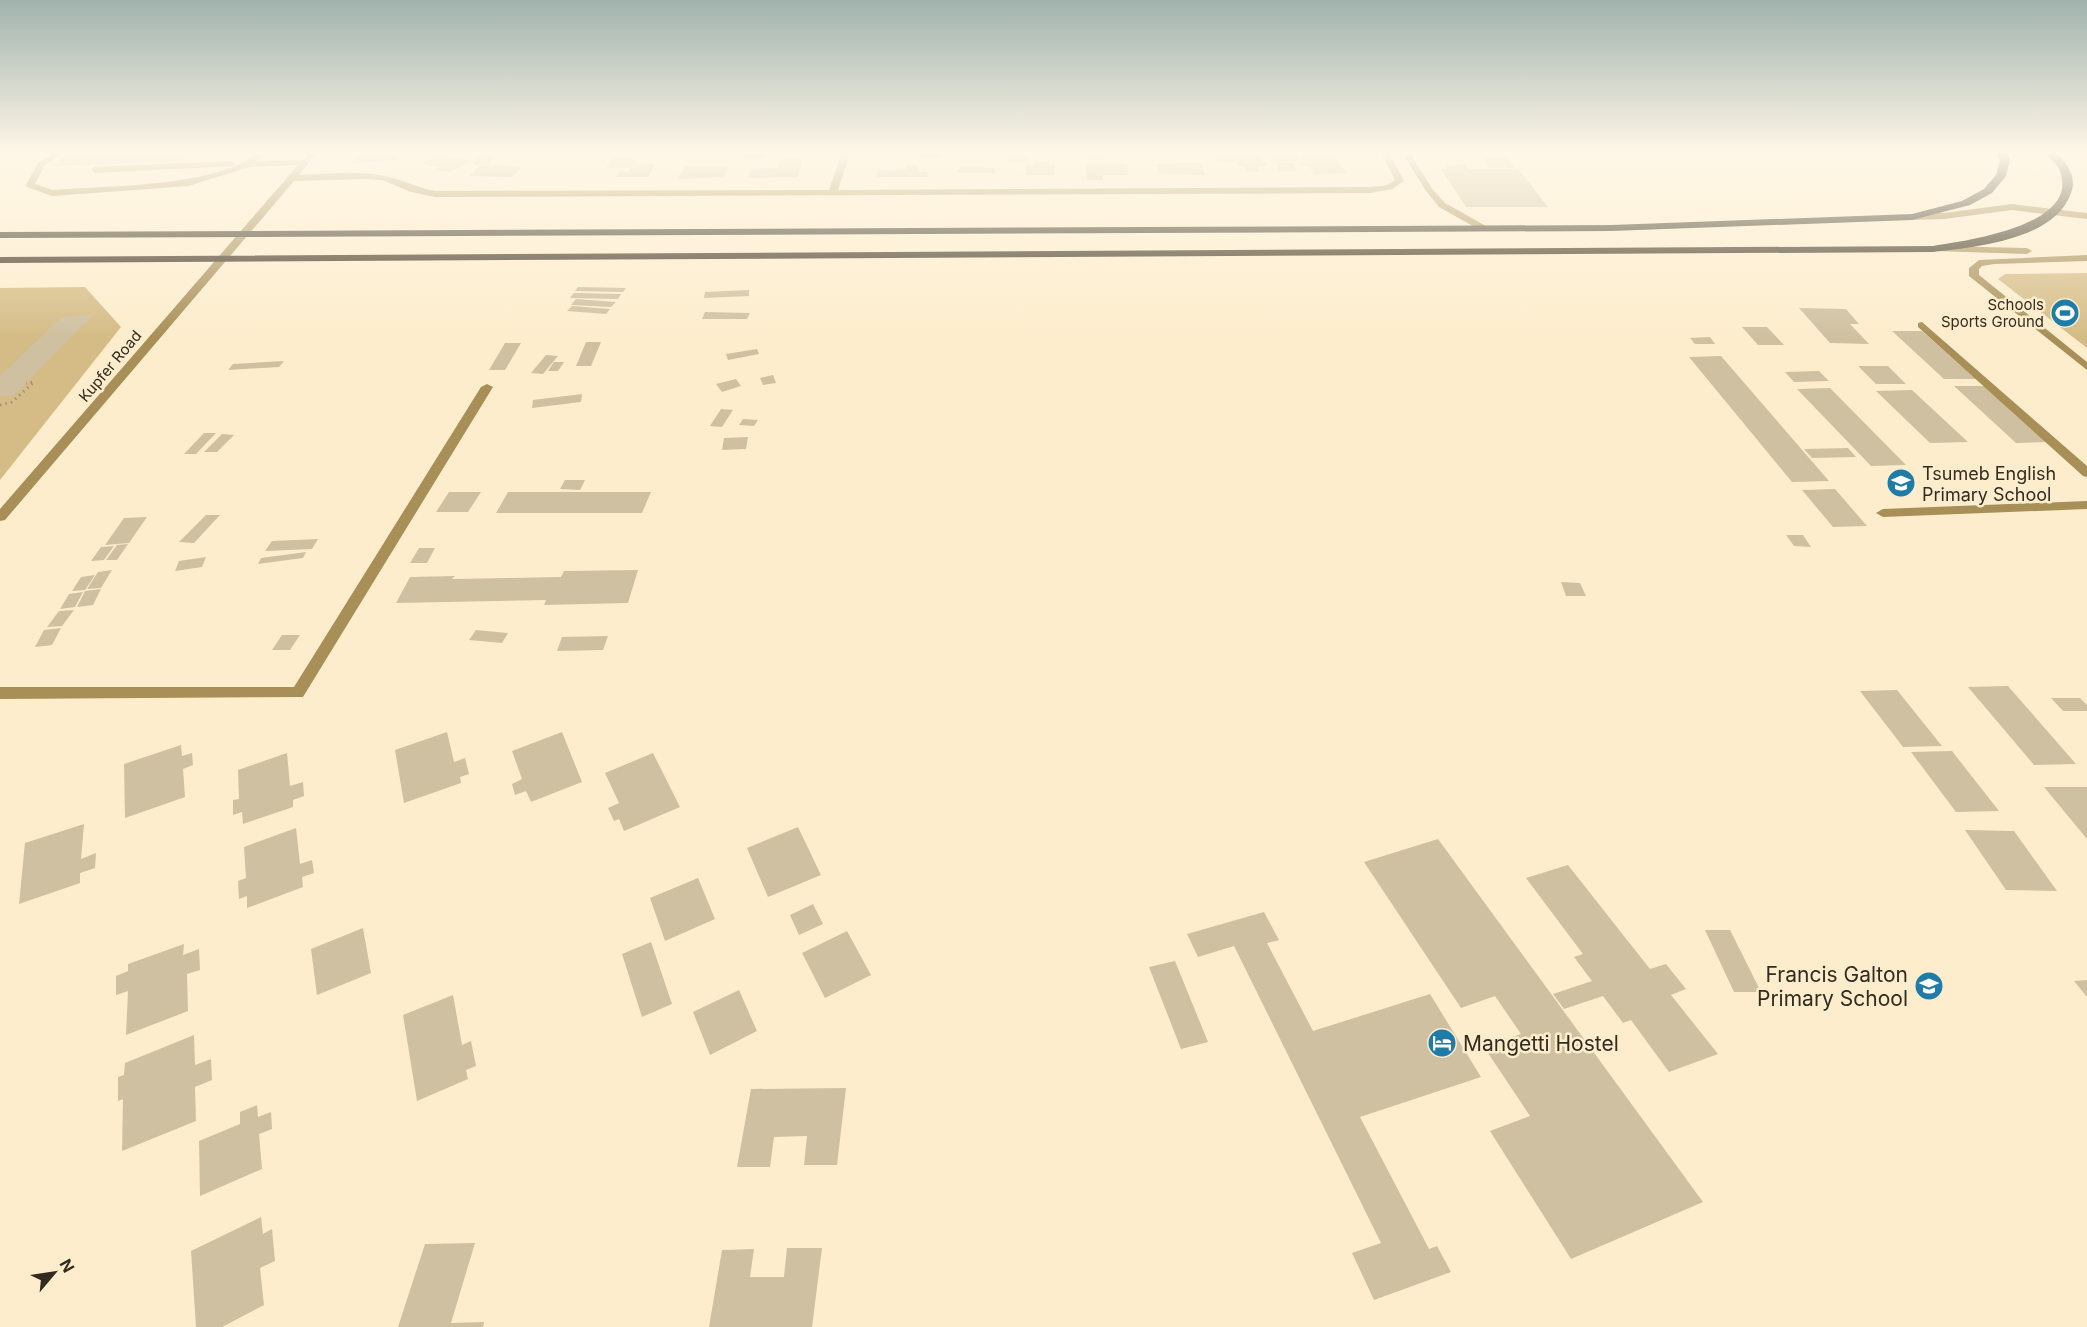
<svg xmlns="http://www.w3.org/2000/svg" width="2087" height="1327" font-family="Inter,sans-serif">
<rect width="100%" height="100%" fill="#fdedcd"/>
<path fill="#d5bc86" d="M2087,273V348L1998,279L2005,274Z
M85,287L121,327L0,480V288Z"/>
<path fill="#cfc0a1" d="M69,153H189L181,161L53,166Z
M361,153H402L395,160L350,164Z
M916,153H942L941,159L921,158L922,156L915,155Z
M1087,153H1102L1103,160H1088Z
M1225,153H1259L1262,162H1265L1266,166H1257L1259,172L1246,171L1245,167H1239L1238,163L1216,161L1214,156H1226Z
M1271,153H1296L1299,161H1273Z
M745,154H766L765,159H743Z
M1333,154L1346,173L1314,174L1309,166H1301L1298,162H1305L1301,155Z
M438,155L471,161L450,172L435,170L440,167L421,164Z
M479,155H496L489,164L473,165Z
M1027,155V162L1008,163V156Z
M614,157H639L635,164H656L648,177H616L620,171L628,172L630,168H606Z
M1482,157H1507L1515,168H1490Z
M803,158L798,177L748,178L751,169L778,168L781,159Z
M1034,162H1049V165H1055V175H1026V165H1034Z
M1276,162L1293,163L1296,171H1278Z
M1182,163H1201L1205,175L1159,174L1156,164Z
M1086,164H1127L1128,175H1103V180H1087Z
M1465,164L1468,169H1518L1548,207H1466L1441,169H1447L1444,165Z
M480,165L522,166L512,177L470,176Z
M907,165H919L918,172H928L927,177H876L878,170L906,169Z
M685,166H729L724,177L678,179Z
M961,166H985V168H995V173H960L957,171Z
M578,287L626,288L623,292L575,291Z
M749,290V296L704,298L705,292Z
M574,293L621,294L618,299L570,298Z
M576,299L616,302L611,307L571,305Z
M572,306L610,309L606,314L567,311Z
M1799,308L1846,309L1859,324H1850L1869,344L1830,343Z
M705,312L750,313L747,319H702Z
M93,315L13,396H0V376L62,317Z
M1742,327H1767L1784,345H1758Z
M1892,331H1922L1976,379H1944Z
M1710,337L1715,344H1695L1690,338Z
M586,342H601L591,366H576Z
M505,343H521L505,370H489Z
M757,349L759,354L728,360L726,354Z
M546,355L558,356L543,374L531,373Z
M1721,356L1829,481L1792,482L1689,357Z
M284,361L279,367L228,370L233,364Z
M554,362H564L558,371H548Z
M1858,366H1888L1906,384H1876Z
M1819,371L1829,381L1794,382L1785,372Z
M773,375L776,383L763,385L760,378Z
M736,379L741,386L722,392L716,384Z
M1954,386H1985L2049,442L2016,443Z
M1830,388L1906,465L1871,466L1797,389Z
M1912,390L1968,442L1930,443L1876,391Z
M582,394L581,402L532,408L533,400Z
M721,409L733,410L722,427L710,426Z
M743,419L758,420L754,426L739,425Z
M204,433H216L196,454H184Z
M222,434L234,435L217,452H204Z
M748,437L746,449L722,450L724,438Z
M1848,448L1856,457L1812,458L1804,449Z
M565,480H585L580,490L560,489Z
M1835,489L1867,526L1833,527L1802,490Z
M449,492H481L468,512H436Z
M508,492H651L642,513H496Z
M206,515H220L194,543L179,542Z
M147,517L129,543L105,545L124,518Z
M1786,535H1803L1811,547L1794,546Z
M318,539L312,549L265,551L272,541Z
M128,544L117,560H106L117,545Z
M114,546L104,560L91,561L101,547Z
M419,548H435L427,563H410Z
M306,552L303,558L258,564L261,558Z
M206,557L202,567L175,571L179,561Z
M112,570L101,588L87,589L98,572Z
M638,570L628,603L544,605L546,600L396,603L410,577L455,576L452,579L561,577L564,571Z
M95,575L85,590L72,591L81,577Z
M1561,582L1580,583L1586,596H1566Z
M101,589L93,605L77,607L85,591Z
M83,592L75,607L60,609L69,594Z
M74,610L62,626L47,627L59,611Z
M61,628L52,645L35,647L44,630Z
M476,630L508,633L502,643L469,640Z
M282,635H300L290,650H272Z
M608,636L603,650L557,651L562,637Z
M2008,686L2076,764L2034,765L1968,687Z
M1897,690L1942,746L1903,747L1860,691Z
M2051,698H2080L2087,705V711H2063Z
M447,732L454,762L465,758L469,774L460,777L461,783L404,803L395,750Z
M562,732L582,782L531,802L526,791L515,795L512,784L522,779L512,751Z
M181,745L182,756L192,753L193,765L183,769L185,797L125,818L124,764Z
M1952,751L1999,811L1956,812L1911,752Z
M287,753L290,786L303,782L304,796L293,800V807L243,824L242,812L233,815V800L239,799L238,770Z
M653,753L680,807L624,831L619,819L614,821L608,808L619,803L605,773Z
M2044,787H2087V839Z
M84,824L81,859L96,853L95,868L80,873V883L19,904L25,843Z
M798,827L821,875L768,897L747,848Z
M296,828L300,864L312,860L314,873L302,877L303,887L247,908V896L239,899L238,881L246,878L244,847Z
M1965,830L2014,831L2057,891L2006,890Z
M1438,839L1703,1202L1571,1259L1490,1131L1530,1116L1484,1047L1521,1034L1495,996L1461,1008L1364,862Z
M1568,865L1650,969L1666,964L1686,989L1671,995L1718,1054L1669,1072L1631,1020L1623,1023L1603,996L1564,1009L1553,994L1592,981L1574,957L1583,954L1526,878Z
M698,878L715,919L665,941L650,898Z
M813,904L823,924L799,935L790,915Z
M1264,912L1279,940L1267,943L1313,1031L1430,994L1481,1077L1360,1117L1429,1249L1437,1246L1451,1272L1374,1300L1352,1253L1381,1243L1234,946L1198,957L1187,934Z
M363,928L371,973L317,995L311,949Z
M1705,930H1730L1761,992H1734Z
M847,931L871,975L825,998L802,953Z
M651,942L672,1004L642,1017L622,954Z
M184,944L183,955L199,949L200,970L187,974L188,1011L126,1035L128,991L116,995V976L128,971V964Z
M1175,961L1208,1042L1181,1049L1149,967Z
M2087,980V997L2074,981Z
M739,990L757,1031L710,1055L693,1012Z
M453,995L462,1045L471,1041L476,1066L466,1070L468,1079L417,1101L403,1015Z
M194,1035L195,1065L211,1059L212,1080L195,1087L196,1121L122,1151L123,1099L118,1101V1077L124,1075L125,1063Z
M846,1088L837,1165H804L807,1136L774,1137L770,1167H737L751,1089Z
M257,1105L258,1117L271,1112L272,1129L259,1134L262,1169L200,1196L199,1141L240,1124V1112Z
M261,1217L263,1234L272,1229L275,1261L260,1268L264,1305L222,1327H196L191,1251Z
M475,1243L451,1323L484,1322L483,1327H398L425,1244Z
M787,1248H822L812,1327H709L722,1250L754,1249L750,1277H784Z"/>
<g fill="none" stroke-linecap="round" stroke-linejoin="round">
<path stroke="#a0947d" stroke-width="3" stroke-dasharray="1.5 4" stroke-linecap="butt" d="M0,405L12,402L34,382L26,383"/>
<path fill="#a88f57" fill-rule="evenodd" d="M53,153H62L44,166L35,184L53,190C105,186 218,187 257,153H265L257,161L303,160L309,153H317L298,175C326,174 358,170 385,176C402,179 417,188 435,191L829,190L842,153H850L838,190L1370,187L1387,185L1395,180L1381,153H1389L1404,181L1392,189L1370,193L435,197L411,192L382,180L364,179L294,181L5,520L0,521V509L298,165L250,167L188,186L52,196L27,187L26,185L38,163Z
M1402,153H1410L1433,190L1445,203L1486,226V230H1480L1439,207L1426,191Z
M231,161L235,164L234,166L95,173L91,170L95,167Z
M2012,204L2087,213V219L2012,210L1944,219L1912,220L1907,217L1912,214L1944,213Z
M1937,246L2027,248L2032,251L2027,254L1934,251L1932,249Z
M2087,255V261L1994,264L1982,266L1979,269V275L2087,362V370L1969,276V268L1979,260Z
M1922,322L2087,466V477L2083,476L1918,327V323Z
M487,384L493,387L303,697L0,699V687H294L481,387Z
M2087,501V509L1883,517L1876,513L1883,509Z"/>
<path fill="#372d19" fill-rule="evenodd" d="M1997,153H2007L2010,160L2006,176L1992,193L1970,205L1912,220L1611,231L0,238V232L1611,225L1912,214L1962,201L1984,189L1996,175L2000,160Z
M2046,153H2056C2068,163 2077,178 2071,193C2055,240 1975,247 1933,252L0,263V257L1933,246C1965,241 2087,225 2058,167C2055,162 2050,158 2046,153Z"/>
</g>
<linearGradient id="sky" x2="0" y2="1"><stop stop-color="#a1b2ad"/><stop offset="0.45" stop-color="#fef7e8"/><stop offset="1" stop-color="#fef7e8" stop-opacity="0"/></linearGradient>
<rect width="2087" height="338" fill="url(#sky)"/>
<defs>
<g id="stadium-disc" transform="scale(1.5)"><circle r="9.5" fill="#1f7ca9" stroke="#fdedcd"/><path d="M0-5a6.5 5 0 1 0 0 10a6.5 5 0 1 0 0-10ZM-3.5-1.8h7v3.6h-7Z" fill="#fff"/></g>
<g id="school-disc" transform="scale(1.5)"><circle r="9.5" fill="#1f7ca9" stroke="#fdedcd"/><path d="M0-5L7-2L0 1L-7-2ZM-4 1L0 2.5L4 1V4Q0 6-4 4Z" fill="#fff"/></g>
<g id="hotel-disc" transform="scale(1.5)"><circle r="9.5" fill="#1f7ca9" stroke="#fdedcd"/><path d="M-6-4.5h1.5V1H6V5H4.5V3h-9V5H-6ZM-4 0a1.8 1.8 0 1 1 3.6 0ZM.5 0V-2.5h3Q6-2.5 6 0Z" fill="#fff"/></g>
</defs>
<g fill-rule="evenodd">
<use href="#stadium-disc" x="2065" y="313"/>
<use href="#school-disc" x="1901" y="483"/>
<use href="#school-disc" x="1929" y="986"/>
<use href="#hotel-disc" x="1442" y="1043"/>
</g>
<g text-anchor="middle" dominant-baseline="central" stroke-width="5" stroke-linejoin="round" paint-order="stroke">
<g font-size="15" fill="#322c20" stroke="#fdedcd" text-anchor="end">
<text x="2044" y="304">Schools<tspan x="2044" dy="17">Sports Ground</tspan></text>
</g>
<g font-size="15" fill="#322c20" stroke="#fdedcd">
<text transform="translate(110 366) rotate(-50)">Kupfer Road</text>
</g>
<g font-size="18" fill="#322c20" stroke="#fdedcd" text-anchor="start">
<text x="1922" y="473">Tsumeb English<tspan x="1922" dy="21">Primary School</tspan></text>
</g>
<g font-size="21" fill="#322c20" stroke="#fdedcd" text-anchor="end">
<text x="1908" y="974">Francis Galton<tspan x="1908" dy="24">Primary School</tspan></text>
<text x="1463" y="1043" text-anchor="start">Mangetti Hostel</text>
</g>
</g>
<g transform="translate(54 1273) rotate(61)" stroke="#fdedcd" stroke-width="4.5" paint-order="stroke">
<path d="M0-4.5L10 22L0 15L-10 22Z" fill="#322c20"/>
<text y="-9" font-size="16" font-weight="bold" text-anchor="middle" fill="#322c20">N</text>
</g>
</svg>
